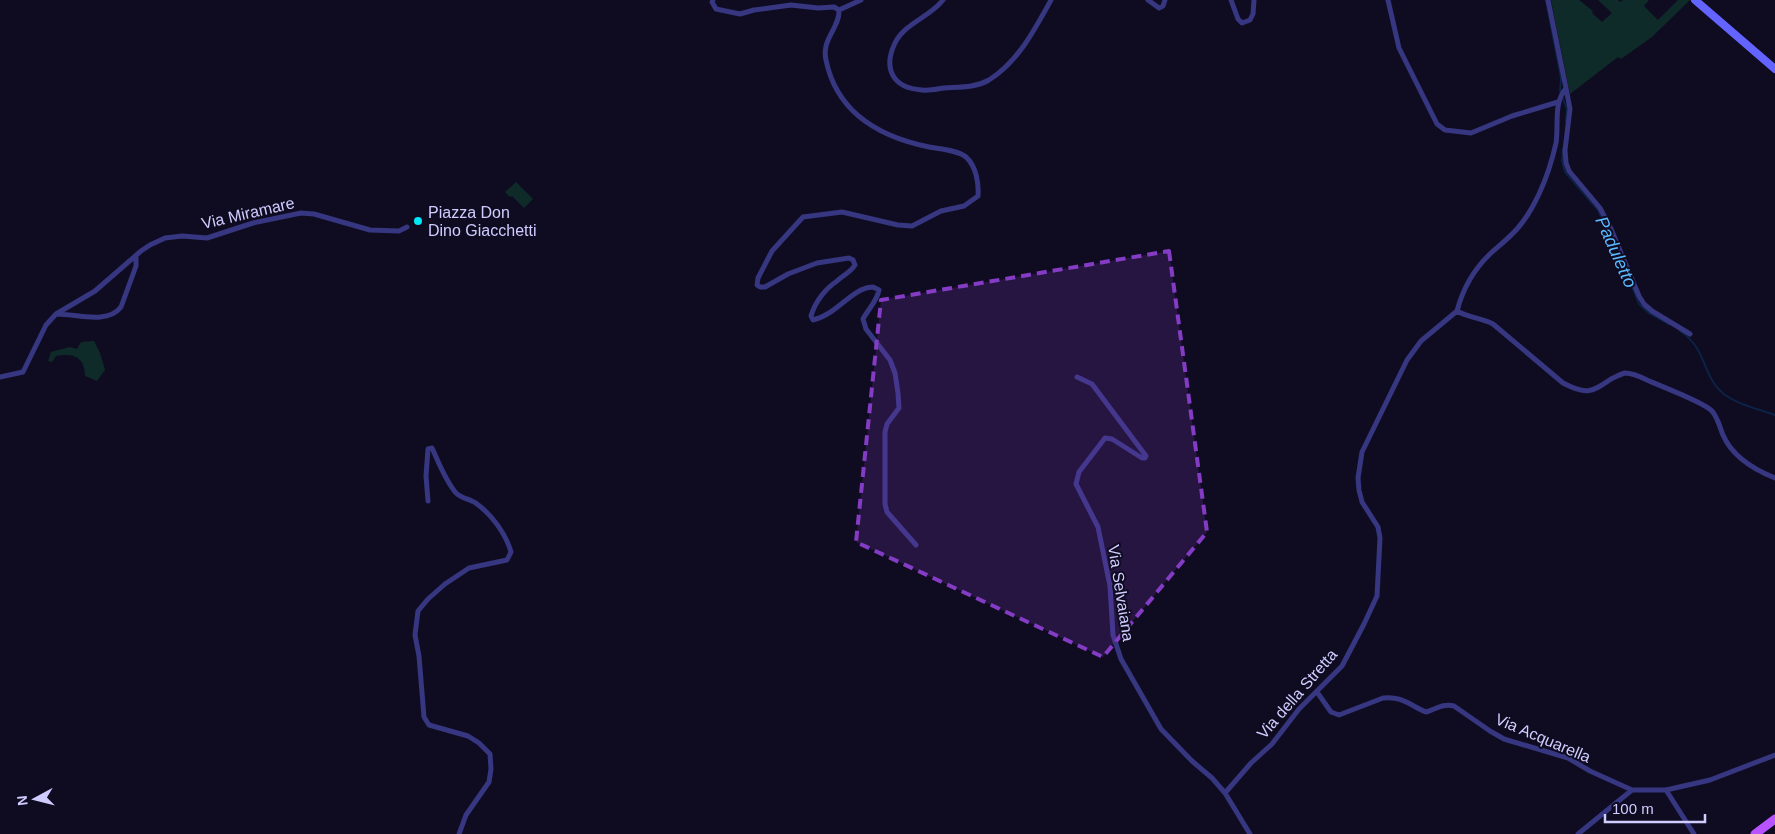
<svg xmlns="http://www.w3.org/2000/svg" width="1775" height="834" font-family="Arial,sans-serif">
<rect width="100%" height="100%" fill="#0f0c21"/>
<path fill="#0f2b29" d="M1551,0H1579L1593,11L1592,13L1602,22L1612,13L1598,0H1618L1620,2L1623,0H1649L1644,6L1658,20L1678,0H1690L1652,37L1621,59L1618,57L1570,94Z
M516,182L533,199L524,208L512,196L510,197L505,192Z
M94,341L100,353L105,370L97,381L85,376C85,357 73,353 56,356L52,362L48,361L51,352L70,347L77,349L81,342Z"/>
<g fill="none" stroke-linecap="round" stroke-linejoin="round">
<path stroke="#0b2346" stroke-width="2" d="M1546,0L1561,78L1560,91L1567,109L1566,122
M1563,149L1562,161L1565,172L1598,210L1626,271L1639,304L1649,313L1669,324
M1680,331C1707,348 1702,377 1724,394C1738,405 1759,409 1775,415"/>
<path stroke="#363681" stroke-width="5" d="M713,0L712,2L716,9L740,14L754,10L791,5L818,8L834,7L839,10
M943,0C930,17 905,23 895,43C883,68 892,88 922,90C929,91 937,89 944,88C960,87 975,88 989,80C1018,62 1035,29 1051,0
M1148,0L1159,8L1163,6L1165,0
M1231,0L1238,19L1242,23L1250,20L1253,14L1254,0
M1388,0L1399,48L1437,124L1445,130L1471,133L1512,116L1558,102
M839,10C840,28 821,39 826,60C837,114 880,137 929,147C940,149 958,150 966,157C976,166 979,183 978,196L964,206L941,211L912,226L898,225L842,212L803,217L772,251L758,278L757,285L760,287H765L788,274L817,263L849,258L853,260L855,265C850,273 843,275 837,281C825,289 815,302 811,316L813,320C832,316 845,298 861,290C865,288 870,287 873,287L879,290C877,301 869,308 863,319L866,329L890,360L895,373L898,393L899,408L887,424L885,432V504L887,512L916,545
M839,10L861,0
M1566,88L1570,109L1565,150L1566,163L1569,171L1600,208L1611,229L1639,296L1644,304L1652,311L1690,334
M1457,311C1469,318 1482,318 1493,324L1563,383C1586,395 1591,393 1611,379C1615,377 1621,374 1625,373C1632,373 1641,377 1647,380C1660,386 1704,402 1712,411C1718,418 1720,428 1723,435C1732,456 1755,470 1775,478
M1457,311C1463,288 1474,269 1491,253C1500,245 1509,238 1517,229C1526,219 1533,207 1539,194C1547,177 1552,161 1556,143C1559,124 1553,104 1566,88L1548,0
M57,314C77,314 107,325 121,307L136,266V256
M0,377L23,372L46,325L56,314L95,291L141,251L150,245L165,238L182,236L207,238L253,223L301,213L314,214L370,230L399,231L407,227
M1077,377L1092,384L1146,456L1145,458H1142L1112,439L1105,438L1079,472L1076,484L1098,527L1110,586L1113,635L1121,659L1161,729L1192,761L1212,778L1225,793L1250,834
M428,501L426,476L428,449L432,448C439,463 445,480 456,493C462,499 471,499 477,504C492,515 506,534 511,552L507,560L469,568L445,584L428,599L418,611L415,635L419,656L424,717L429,725L468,736L479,743L490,754L491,769L489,782L466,815L459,834
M1317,692L1331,712L1339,715L1383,698C1403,696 1409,705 1426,712C1436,709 1443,703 1454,706L1490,731L1504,739L1568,758L1590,771L1632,790
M1666,790L1694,834
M1225,793L1251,763L1272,744L1299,709L1342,666L1364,624L1377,596L1380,538L1378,527L1362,502L1359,490L1358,478L1362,452L1407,360L1421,341L1457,311
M1578,834L1632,790H1666L1710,780L1775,755"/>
<path stroke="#6364ff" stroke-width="8" d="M1695,0L1775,69"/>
<path stroke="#b953ff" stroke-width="9" d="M1755,834L1775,819"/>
</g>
<path fill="#843cc5" fill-opacity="0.2" stroke="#843cc5" stroke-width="4" stroke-dasharray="10 6" stroke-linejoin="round" d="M1169,251L1207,532L1103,657L856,542L881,300Z"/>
<circle fill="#00e7f7" stroke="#0f0c21" stroke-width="2" cx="418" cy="221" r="5"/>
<g text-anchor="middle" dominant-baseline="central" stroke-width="4" stroke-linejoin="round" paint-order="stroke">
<g font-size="16" fill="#d0ccff" stroke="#0f0c21" text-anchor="start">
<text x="428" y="212">Piazza Don<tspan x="428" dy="18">Dino Giacchetti</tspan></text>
</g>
<g font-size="16" fill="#d0ccff" stroke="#0f0c21">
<text transform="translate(248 213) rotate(-13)">Via Miramare</text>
<text transform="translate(1121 593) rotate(81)">Via Selvaiana</text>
<text transform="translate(1297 694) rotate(-49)">Via della Stretta</text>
<text transform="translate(1543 738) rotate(23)">Via Acquarella</text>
</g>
<g font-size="18" font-style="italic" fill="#5ab8ff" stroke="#0f0c21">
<text transform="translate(1616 252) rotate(66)">Paduletto</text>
</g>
</g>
<g transform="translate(35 799) rotate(263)" stroke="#0f0c21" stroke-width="4" paint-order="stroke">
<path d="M0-4L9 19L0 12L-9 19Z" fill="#d0ccff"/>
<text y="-8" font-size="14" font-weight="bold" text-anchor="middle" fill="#d0ccff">N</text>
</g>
<path d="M1605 814v8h100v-8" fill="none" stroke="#d0ccff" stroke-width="2.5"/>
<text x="1612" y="814" font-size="15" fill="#d0ccff" stroke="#0f0c21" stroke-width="4" paint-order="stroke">100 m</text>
</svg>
